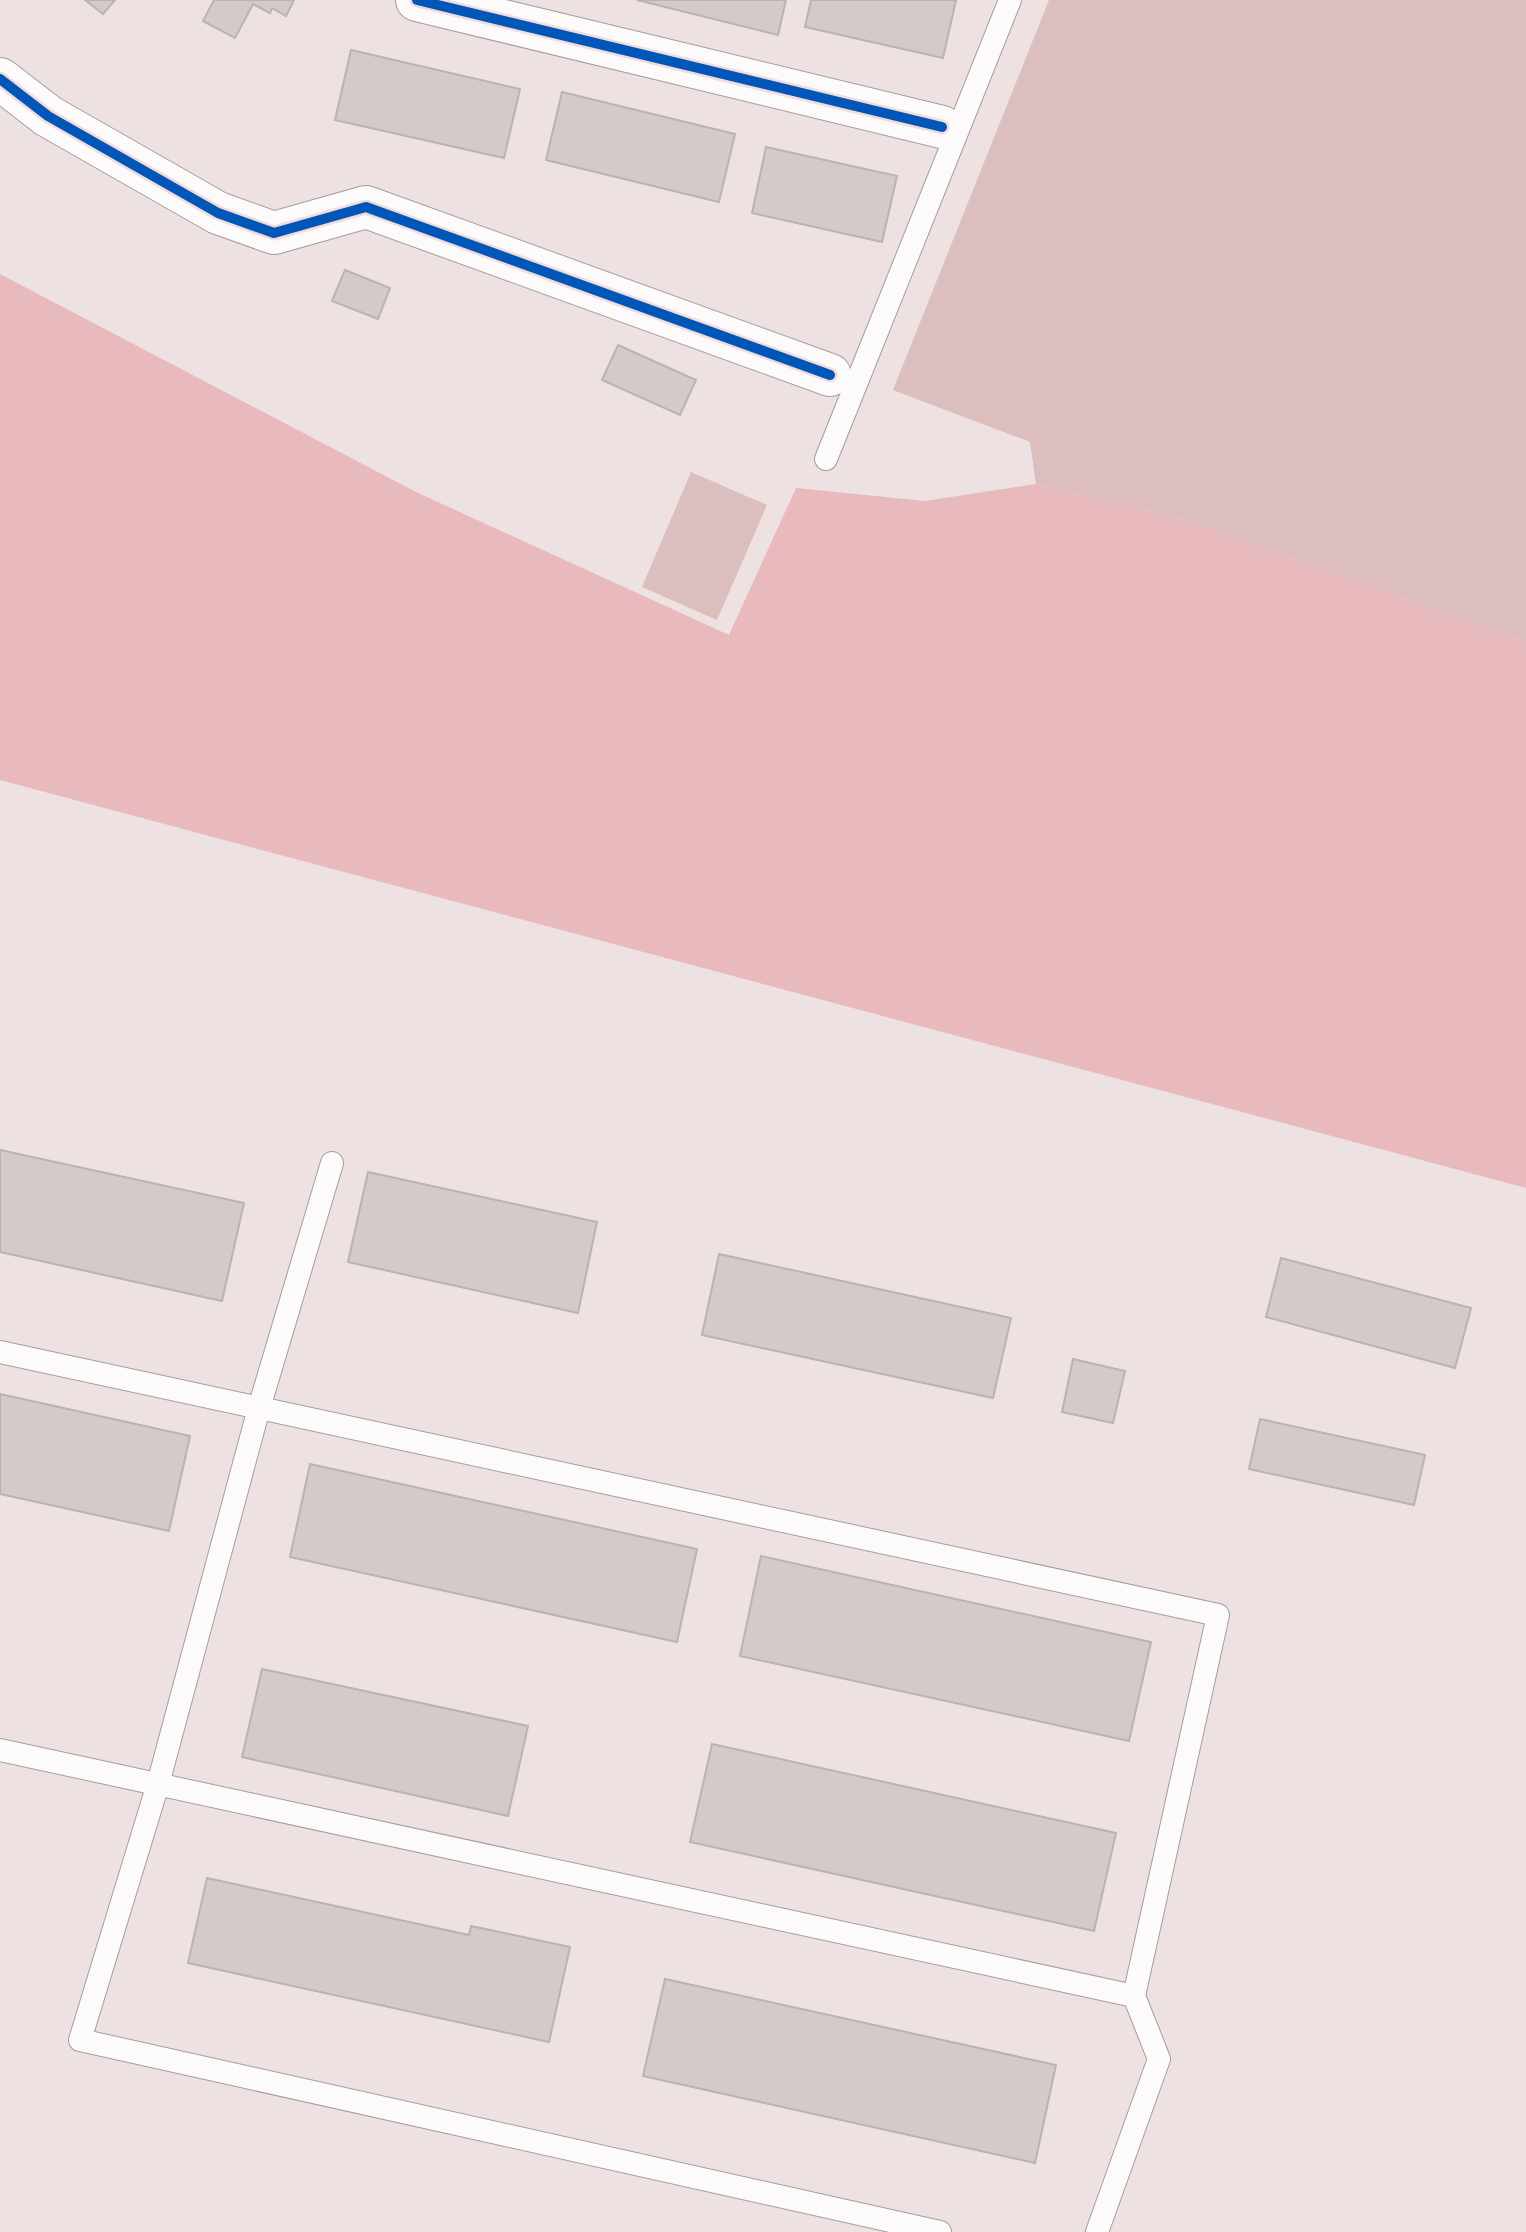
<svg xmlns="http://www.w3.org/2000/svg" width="1526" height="2232" font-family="Rubik,sans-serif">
<rect width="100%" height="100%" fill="#ede1e1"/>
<path fill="#dcbebf" d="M1049,0H1526V642L1185,520L1036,484L1030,442L893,390Z
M691,472L767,505L717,620L642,587Z"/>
<path fill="#e9babd" d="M0,274L416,492L729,635L796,488L925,501L1036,484L1185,520L1526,642V1188L0,780Z"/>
<path fill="#d4caca" stroke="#bcb2b2" stroke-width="2" d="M85,0H115L103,14Z
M214,0H294L286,16L272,8L270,13L253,4L235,38L203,21Z
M637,0H786L778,35Z
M811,0H956L943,58L805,27Z
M351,50L520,89L504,158L335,120Z
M562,92L735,134L719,202L546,160Z
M766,147L897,176L882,242L752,213Z
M345,270L390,288L378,319L332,301Z
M618,345L696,380L680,415L602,380Z
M0,1150L244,1203L222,1301L0,1252Z
M368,1172L597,1222L578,1313L348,1262Z
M719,1254L1011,1318L993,1398L702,1335Z
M1281,1258L1471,1308L1455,1368L1266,1317Z
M1073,1359L1125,1371L1113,1423L1062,1412Z
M0,1394L190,1436L169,1531L0,1494Z
M1260,1419L1425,1455L1414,1505L1249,1469Z
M310,1464L697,1549L677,1642L290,1557Z
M761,1556L1151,1642L1129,1741L740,1656Z
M262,1669L528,1726L508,1816L242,1757Z
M712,1744L1116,1833L1094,1931L690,1842Z
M207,1878L469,1935L471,1926L570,1947L549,2042L188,1963Z
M665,1979L1056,2065L1035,2163L643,2076Z"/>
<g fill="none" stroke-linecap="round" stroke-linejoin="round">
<g stroke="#a79d9d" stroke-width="24">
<path id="service" d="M943,127L958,130L1010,0
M826,459L958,130
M332,1163L259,1408L158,1784L80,2040L940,2232
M0,1352L1218,1615L1134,1996L0,1750
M1097,2232L1159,2059L1134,1996"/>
</g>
<g stroke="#a79d9d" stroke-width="44">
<path id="minor" d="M417,0L942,127
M0,79L48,116L218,213L274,233L366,207L830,375"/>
</g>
<use href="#service" stroke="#fcfafa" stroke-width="22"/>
<use href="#minor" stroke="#fcfafa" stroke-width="42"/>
<g stroke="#f3dbdc" stroke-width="15">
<path id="cycleway" d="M417,0L942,127
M0,79L48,116L218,213L274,233L366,207L830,375"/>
</g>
<use href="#cycleway" stroke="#0057b8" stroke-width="10"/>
</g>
</svg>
